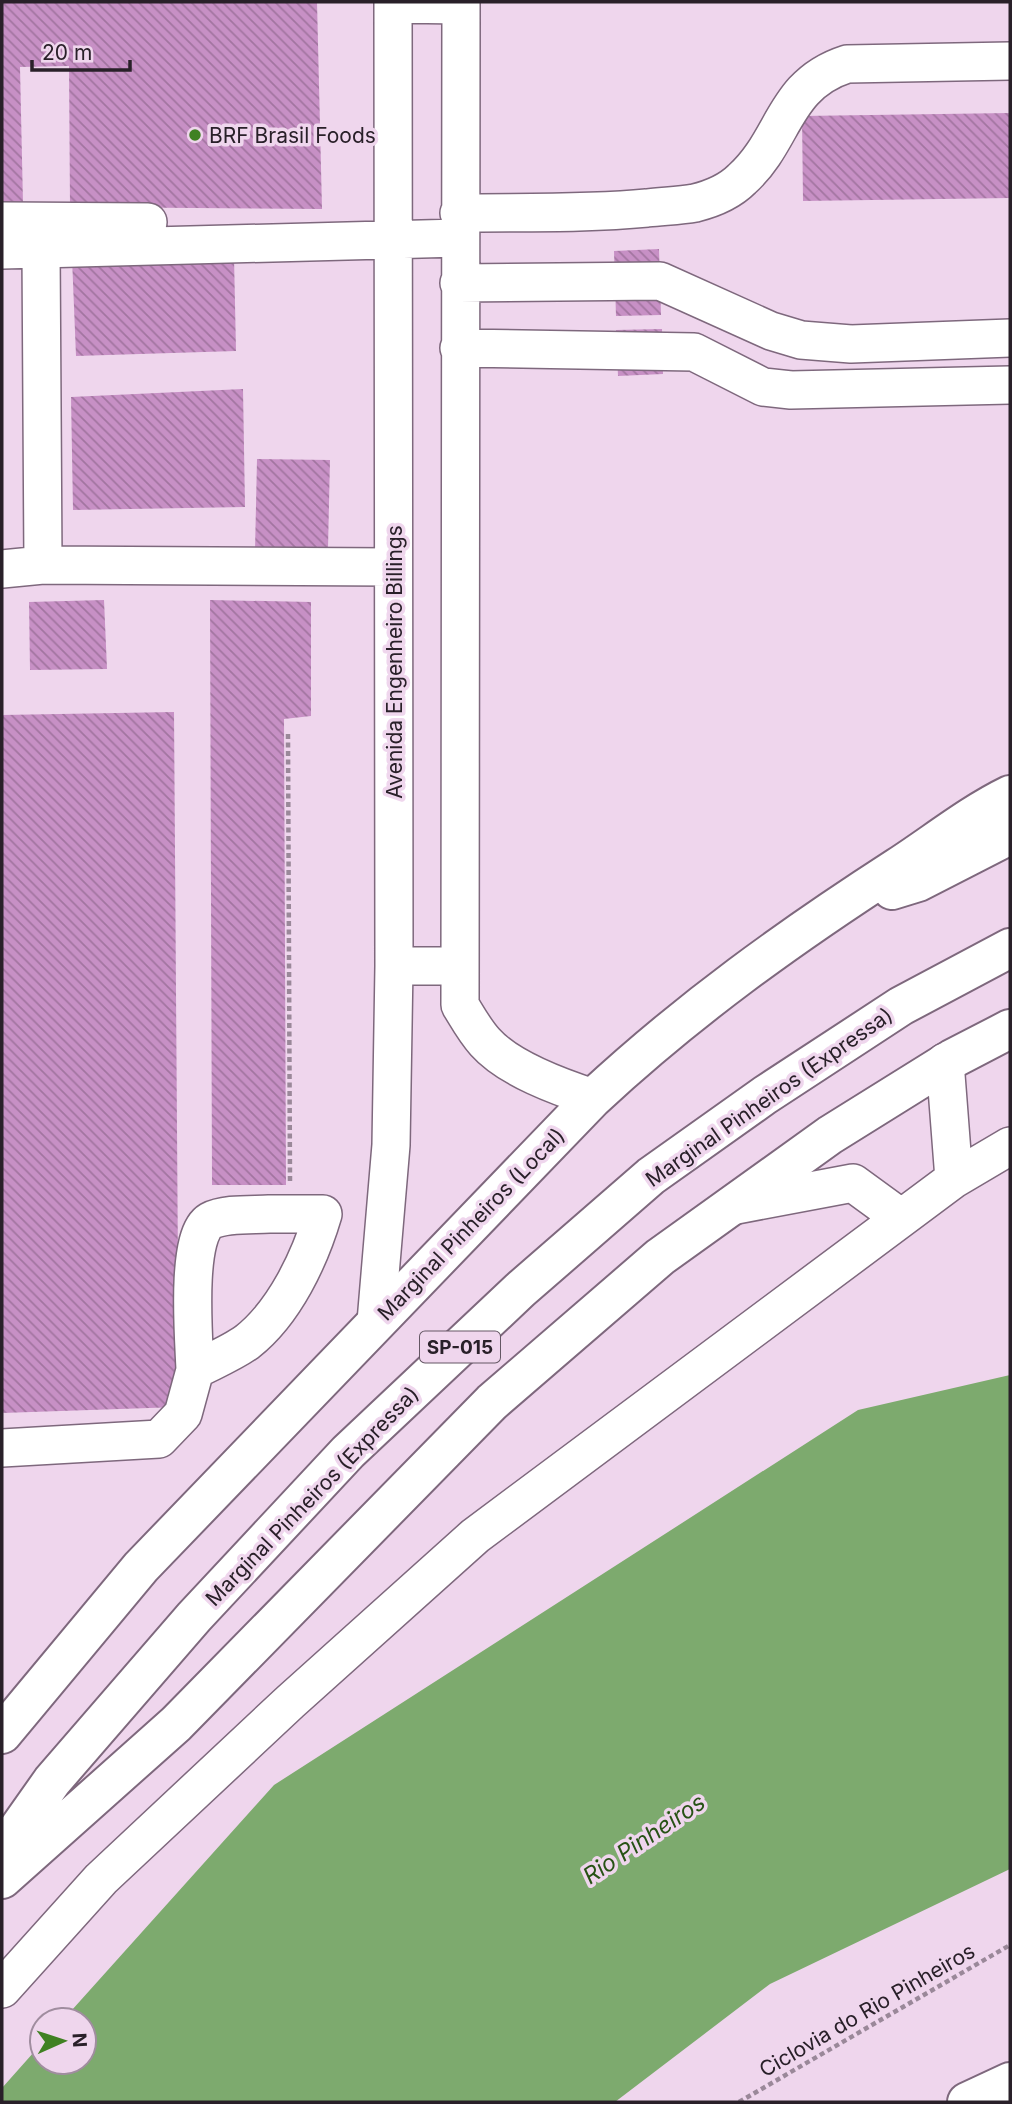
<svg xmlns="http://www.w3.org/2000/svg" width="1012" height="2104" font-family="Inter,sans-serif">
<defs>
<pattern id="building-back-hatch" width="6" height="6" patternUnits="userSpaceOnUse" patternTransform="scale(1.75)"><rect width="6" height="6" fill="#c790c5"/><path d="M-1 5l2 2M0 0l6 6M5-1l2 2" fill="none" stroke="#a275a0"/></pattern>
</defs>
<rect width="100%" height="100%" fill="#efd6ed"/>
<path fill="#7daa6e" d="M1010,1375V1869L770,1984L615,2102H2V2088L42,2043V2062H84V2020H63L274,1785L858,1410Z"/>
<path fill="url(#building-back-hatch)" d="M2,2H317L322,209L70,207L69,66L20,67L23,204L2,203Z
M1010,113V198L803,201L802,116Z
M659,249L661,315L616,316L614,251Z
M234,257L236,351L76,356L72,258Z
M662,329L663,374L618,376L616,330Z
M243,389L245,507L73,510L71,397Z
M257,459L330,460L328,548L255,551Z
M104,600L107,669L30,670L29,602Z
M210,600L311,602V716L284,719L286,1185H212Z
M174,712L179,1407L2,1413V715Z"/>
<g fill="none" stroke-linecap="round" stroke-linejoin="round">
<g stroke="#7e687d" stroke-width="40">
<path id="minor" d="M461,2L460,1005C468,1018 475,1031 485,1042C509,1069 559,1087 593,1098
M393,4L461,5
M459,213C521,212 585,214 647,208C662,206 679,206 695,203C711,199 730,191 742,179C786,139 782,85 847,64L1010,61
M2,221L148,222
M41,249L43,565
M2,250L459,238
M459,283L660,281L771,331L801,340L851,344L1010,338
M459,348L694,352L763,387L791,390L1010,385
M2,569L43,565L393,567
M394,966H460
M945,1062L954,1179
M731,1206L853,1183L901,1218
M269,1214H323C310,1258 285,1312 247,1342C232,1353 212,1361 195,1370C194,1341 185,1236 210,1221C225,1213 252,1215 269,1214Z
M376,1322L391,1145L394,966L393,2
M2,1448L159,1439L183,1414L195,1370
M2,1989L101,1879L290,1702L475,1536L954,1179L1010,1146"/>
</g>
<g stroke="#7e687d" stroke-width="42">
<path id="highway" d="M892,890L918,882L1010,835
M2,1734L141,1567L593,1098C689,1009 788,938 898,867C935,843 971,814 1010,795
M2,1852L52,1781L194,1617L348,1452L520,1290L651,1176L765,1095L901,1006L1010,948
M2,1879L176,1724L492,1402L660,1257L830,1135L952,1059L1010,1029
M967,2102L1010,2082"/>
</g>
<path stroke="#9a8899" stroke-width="4.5" stroke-dasharray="5 3.5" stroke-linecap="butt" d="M288,734L290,1181
M739,2102L1010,1945"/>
<use href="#minor" stroke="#fff" stroke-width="37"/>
<use href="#highway" stroke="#fff" stroke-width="38"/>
</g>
<circle fill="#408123" stroke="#efd6ed" stroke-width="2.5" cx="195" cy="135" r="7"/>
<g text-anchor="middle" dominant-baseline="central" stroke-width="7" stroke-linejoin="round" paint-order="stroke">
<rect fill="#efd6ed" stroke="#645764" stroke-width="2" x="420" y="1331.5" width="80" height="31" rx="5"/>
<g font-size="19" font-weight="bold" fill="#292029">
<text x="460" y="1347">SP-015</text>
</g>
<g font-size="21" fill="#292029" stroke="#efd6ed" text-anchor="start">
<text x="209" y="135">BRF Brasil Foods</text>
</g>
<g font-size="21" fill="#292029" stroke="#efd6ed">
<text transform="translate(394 662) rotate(-90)">Avenida Engenheiro Billings</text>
<text transform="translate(769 1097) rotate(-35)">Marginal Pinheiros (Expressa)</text>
<text transform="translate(471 1224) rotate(-46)">Marginal Pinheiros (Local)</text>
<text transform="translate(312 1496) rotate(-46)">Marginal Pinheiros (Expressa)</text>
<text transform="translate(867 2010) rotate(-30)">Ciclovia do Rio Pinheiros</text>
</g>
<g font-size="23" font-style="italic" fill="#275215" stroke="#efd6ed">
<text transform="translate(644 1839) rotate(-34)">Rio Pinheiros</text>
</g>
</g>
<rect width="1012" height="2104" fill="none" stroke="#292029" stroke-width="7"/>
<g transform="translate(63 2041) rotate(87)"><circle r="33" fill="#efd6ed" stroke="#a08d9f" stroke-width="2"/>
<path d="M0-5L12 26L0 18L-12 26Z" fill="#408123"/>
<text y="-10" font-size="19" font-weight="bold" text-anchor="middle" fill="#292029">N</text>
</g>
<path d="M32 60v10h98v-10" fill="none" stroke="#292029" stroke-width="3.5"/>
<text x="42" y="60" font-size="21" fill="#292029" stroke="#efd6ed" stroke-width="5" paint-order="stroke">20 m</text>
</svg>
